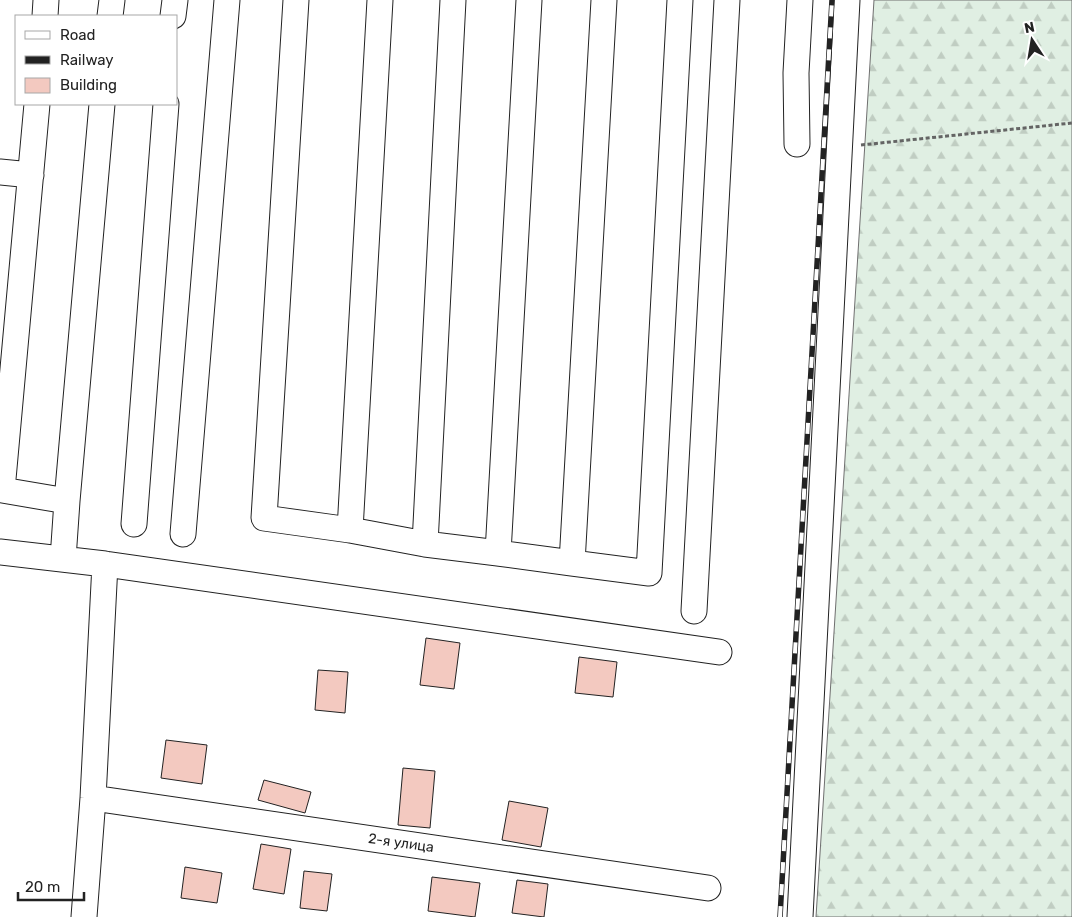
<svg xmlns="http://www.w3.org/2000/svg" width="1072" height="917" font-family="Rubik,sans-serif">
<defs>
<pattern id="forest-firs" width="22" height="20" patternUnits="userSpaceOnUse" patternTransform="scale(1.25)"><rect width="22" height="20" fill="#e0efe3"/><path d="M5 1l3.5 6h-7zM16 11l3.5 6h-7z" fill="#c0cdc2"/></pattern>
</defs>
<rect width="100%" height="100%" fill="#fff"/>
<path fill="url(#forest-firs)" stroke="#6f6f6f" d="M874,0H1072V917H816Z"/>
<path fill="#f3c9c0" stroke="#222" d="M426,638L460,643L454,689L420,685Z
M579,657L617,662L613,697L575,693Z
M318,670L348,672L345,713L315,710Z
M166,740L207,745L202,784L161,778Z
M403,768L435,771L430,828L398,825Z
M264,780L311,792L305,813L258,800Z
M509,801L548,808L541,847L502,840Z
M261,844L291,849L284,894L253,889Z
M185,867L222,873L217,903L181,898Z
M304,871L332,874L327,911L300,908Z
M432,877L480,883L475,917L428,911Z
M517,880L548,884L544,917L512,913Z"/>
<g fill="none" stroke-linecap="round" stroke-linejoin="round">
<g stroke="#222" stroke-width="27">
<path id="minor" d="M296,0L264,518L350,530L380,0
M529,0L498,553L572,563
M604,0L572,563L649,573L680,0
M45,16L46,0
M110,16L112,0
M173,16L175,0
M37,104L2,490L67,501L102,104
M797,144L796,73L800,0
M0,172L31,175
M134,524L166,104
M350,530L425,544L453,0
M183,534L227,0
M425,544L498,553
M0,552L105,564L719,652
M63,559L67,501
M694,611L727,0
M93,798L708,888
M84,917L93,798L105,564
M800,917L847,0"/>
</g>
<path stroke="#646464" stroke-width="3" stroke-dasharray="4 2.5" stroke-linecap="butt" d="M861,145L1072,123"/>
<use href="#minor" stroke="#fff" stroke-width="25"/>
<g stroke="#222" stroke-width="5.5">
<path id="rail" d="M780,917L832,0"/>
</g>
<use href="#rail" stroke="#fff" stroke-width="4" stroke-dasharray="11" stroke-linecap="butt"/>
</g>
<g text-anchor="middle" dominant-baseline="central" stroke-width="4" stroke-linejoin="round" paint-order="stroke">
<g font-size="14" fill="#222" stroke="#fff">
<text transform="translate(401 843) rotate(8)">2-я улица</text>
</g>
</g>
<rect x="15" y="15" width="162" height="90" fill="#ffffff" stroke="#a7a7a7"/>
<rect x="25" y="31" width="25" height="8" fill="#ffffff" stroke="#a7a7a7"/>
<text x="60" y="40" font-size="15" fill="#222222">Road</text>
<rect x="25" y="56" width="25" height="8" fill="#222222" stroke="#a7a7a7"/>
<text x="60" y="65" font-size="15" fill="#222222">Railway</text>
<rect x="25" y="78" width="25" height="15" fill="#f3c9c0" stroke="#a7a7a7"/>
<text x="60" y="90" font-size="15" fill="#222222">Building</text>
<g transform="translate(1032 40) rotate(348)" stroke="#ffffff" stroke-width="4" paint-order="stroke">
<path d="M0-4L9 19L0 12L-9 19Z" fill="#222222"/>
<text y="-8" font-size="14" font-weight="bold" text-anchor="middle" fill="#222222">N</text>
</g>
<path d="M18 892v8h66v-8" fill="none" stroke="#222222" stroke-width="2.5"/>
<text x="25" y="892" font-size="15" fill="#222222" stroke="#ffffff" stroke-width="4" paint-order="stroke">20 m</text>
</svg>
